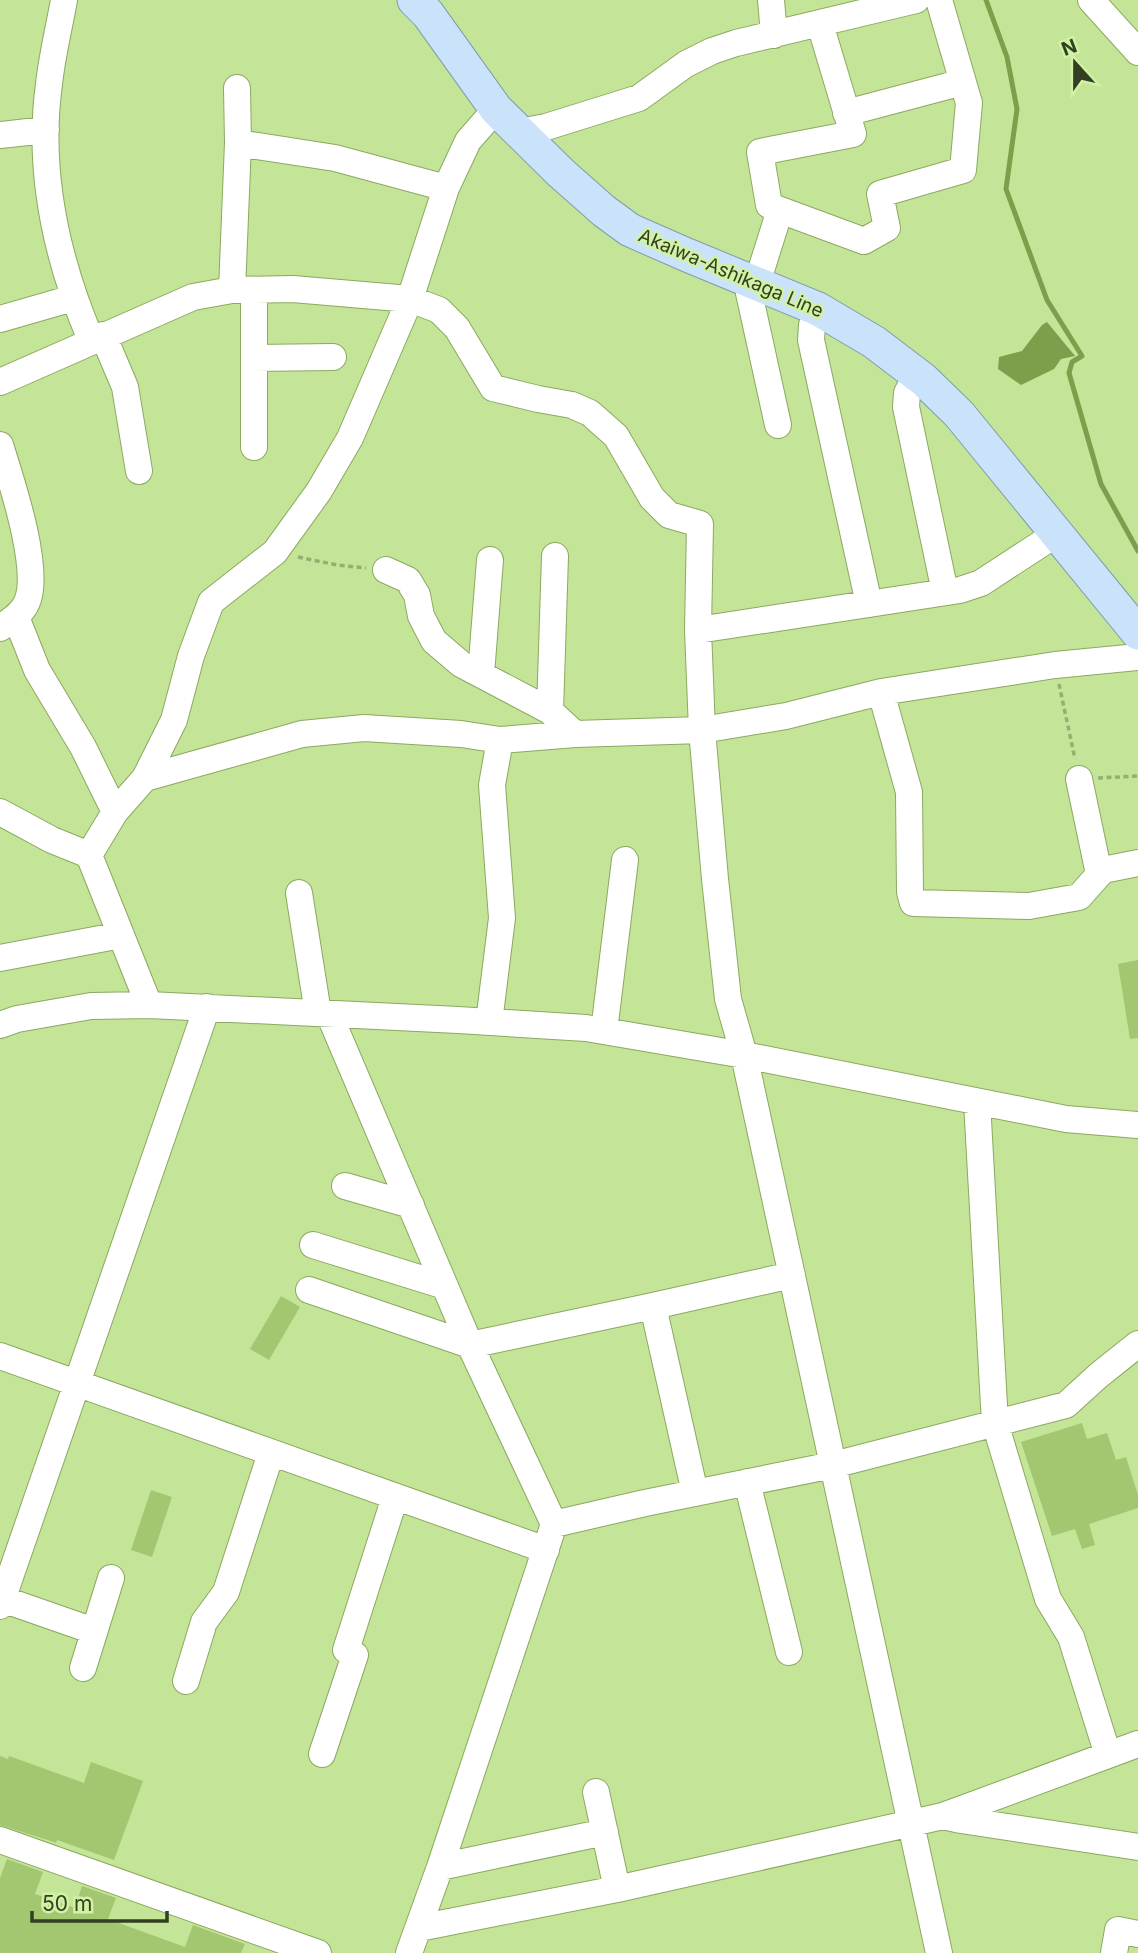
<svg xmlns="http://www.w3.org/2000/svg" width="1138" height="1953" font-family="Inter,sans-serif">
<rect width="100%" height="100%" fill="#c4e498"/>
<path fill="#7d9e4a" d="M1047,322L1075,356L1061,359L1054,369L1021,385L998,369L999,357L1022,351L1042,325Z"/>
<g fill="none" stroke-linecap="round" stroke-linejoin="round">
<path stroke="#7d9e4a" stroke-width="5" d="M986,0L1007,57L1017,109L1006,189L1047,300L1082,356L1072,362L1069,373L1101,484L1138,551"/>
</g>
<path fill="#a3c671" d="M1138,960V1038L1130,1039L1118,964Z
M281,1296L300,1307L269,1360L250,1349Z
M1082,1423L1087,1439L1107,1433L1116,1460L1126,1457L1138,1495V1508L1089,1524L1095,1545L1082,1549L1075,1529L1052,1536L1021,1442Z
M151,1490L172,1497L152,1557L131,1550Z
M0,1756L8,1759L9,1756L84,1783L91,1762L143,1781L114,1860L57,1840L56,1843L54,1842L0,1825Z
M7,1859L43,1872L35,1894L75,1908L82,1886L116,1898L108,1919L185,1947L193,1925L245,1944L241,1953H0V1878Z"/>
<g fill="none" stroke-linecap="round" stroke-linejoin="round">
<g stroke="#8ba960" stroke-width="28">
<path id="minor" d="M64,0C59,28 52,56 49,84C37,172 57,260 91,340
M771,0L774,35
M1091,0L1138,52
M237,88L238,143L335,158L446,188
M846,113L963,82
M519,132L546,127L639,98L686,64L712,51L736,43L916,0
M0,135L46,130
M780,210L864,241L887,228L880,194L963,170L969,103L939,0
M232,290L238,143
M254,290V447
M818,309L812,325L811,340L869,604
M0,319L73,298
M103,335L125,387L139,471
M254,358L333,357
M917,374L907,393L906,407L945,592
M0,382L193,297L232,290L293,289L410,299L439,310L457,328L493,388L538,399L572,405L590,413L616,436L652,498L669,515L700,524L698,630L702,730L715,879L728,999L744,1055L939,1953
M778,425L749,293L757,283L780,210L769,205L760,152L853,134L820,24
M0,445C11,480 41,569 27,602C22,614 10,621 0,628
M386,570L408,580L417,595L421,616L434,641L461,664L550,711L575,734
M16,617L37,670L83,747L115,812
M698,630L960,590L981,583L1056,534
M481,674L490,560
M881,692L909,792L910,892L913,903L1029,906L1079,897L1103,870L1138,863
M550,711L555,556
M145,778L302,734L364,728L461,734L500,740L575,734L702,730L786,716L881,692L1055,665L1138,657
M1079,779L1099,874
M0,812L52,840L89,855
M299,893L318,1013
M0,958L121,935
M149,1005L89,855L115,812L145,778L174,720L191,656L211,602L275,552L319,491L350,438L410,299L446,188L468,141L496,109
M329,1014L470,1345L554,1524L440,1867L409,1953
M489,1022L502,918L492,785L500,740
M0,1025L17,1019L91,1006L149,1005L458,1020L586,1028L744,1055L1066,1119L1138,1125
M604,1031L625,860
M977,1102L995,1423L1048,1599L1071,1637L1108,1755
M345,1186L411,1205
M313,1245L445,1286
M309,1290L470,1345L653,1306L695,1493
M653,1306L792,1275
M0,1356L546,1550
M747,1482L789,1652
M554,1524L645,1503L833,1465L1066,1405L1099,1375L1138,1344
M2,1599L94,1631
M0,1606L207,1007
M83,1668L111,1578
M186,1681L204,1622L226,1592L271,1453
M322,1754L355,1655L346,1650L395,1497
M596,1792L617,1889
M943,1816L961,1820L1138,1847
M0,1840L318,1953
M440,1867L605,1832
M419,1928L617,1889L943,1816L1138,1744
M1114,1953L1118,1930L1138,1934"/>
</g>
<g stroke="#7e9eac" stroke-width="35">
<path id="major" d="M414,0L428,14L496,109L561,173L604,211L630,230L687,255L818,309L874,342L924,380L959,414L1138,633"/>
</g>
<path stroke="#95af71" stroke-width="3.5" stroke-dasharray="5 3.5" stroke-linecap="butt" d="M298,557L337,565L366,568
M1059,684L1075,759
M1098,778L1138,776"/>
<use href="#minor" stroke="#fff" stroke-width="26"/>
<use href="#major" stroke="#cae3fb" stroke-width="33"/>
</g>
<g text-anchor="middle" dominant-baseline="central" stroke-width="5" stroke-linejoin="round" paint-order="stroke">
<g font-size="19" fill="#323f20" stroke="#d1f2a5">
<text transform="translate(731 273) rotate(23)">Akaiwa-Ashikaga Line</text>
</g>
</g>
<g transform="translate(1075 63) rotate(339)" stroke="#d1f2a5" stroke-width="5" paint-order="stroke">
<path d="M0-5L12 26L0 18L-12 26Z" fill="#323f20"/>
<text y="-10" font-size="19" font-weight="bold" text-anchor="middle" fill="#323f20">N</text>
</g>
<path d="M32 1911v10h135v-10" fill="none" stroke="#323f20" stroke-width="3.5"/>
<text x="42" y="1911" font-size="21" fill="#323f20" stroke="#d1f2a5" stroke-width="5" paint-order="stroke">50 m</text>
</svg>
